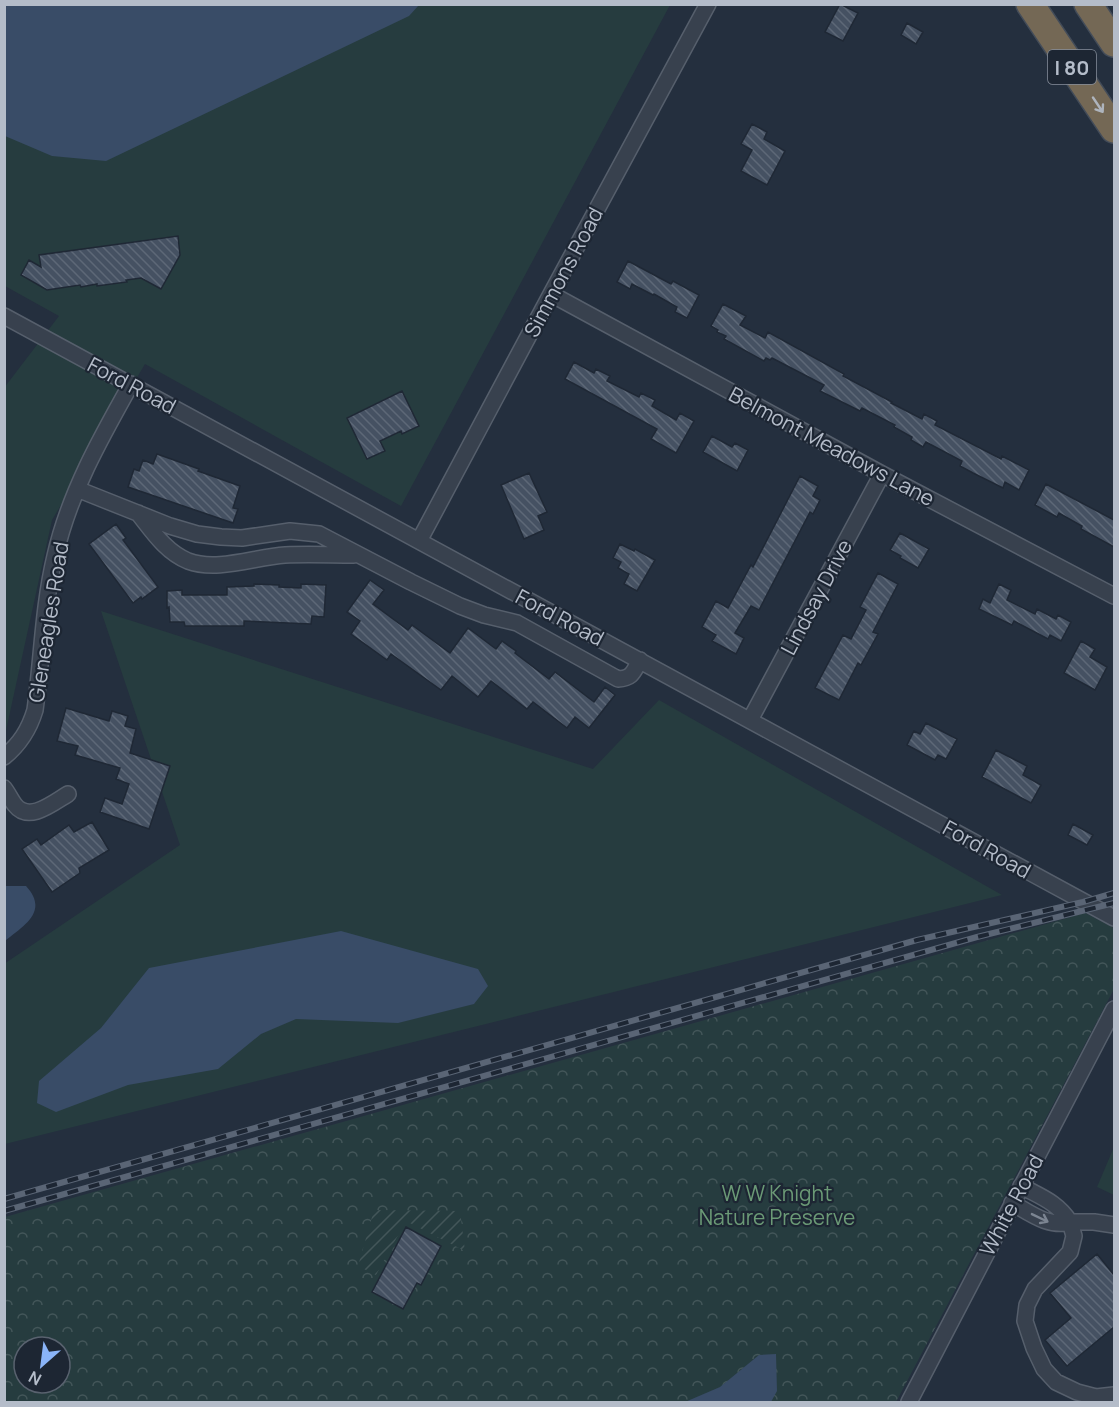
<svg xmlns="http://www.w3.org/2000/svg" width="1119" height="1407" font-family="Manrope,sans-serif">
<defs>
<pattern id="forest-crowns" width="20" height="18" patternUnits="userSpaceOnUse" patternTransform="scale(1.5)"><rect width="20" height="18" fill="#263c3f"/><path d="M2 6a3 3 0 1 1 6 0M12 15a3 3 0 1 1 6 0" fill="none" stroke="#435659"/></pattern>
<pattern id="garden-furrows" width="10" height="10" patternUnits="userSpaceOnUse" patternTransform="scale(1.5)"><rect width="10" height="10" fill="#263c3f"/><path d="M-1 1l2-2M0 10L10 0M9 11l2-2" fill="none" stroke="#435659"/></pattern>
<pattern id="building-back-hatch" width="6" height="6" patternUnits="userSpaceOnUse" patternTransform="scale(1.5)"><rect width="6" height="6" fill="#455162"/><path d="M-1 5l2 2M0 0l6 6M5-1l2 2" fill="none" stroke="#5d6877"/></pattern>
</defs>
<rect width="100%" height="100%" fill="#242f3e"/>
<path fill="#263c3f" d="M5,5H670L401,506L145,364L52,520L5,735L4,388L59,316L5,286Z
M101,611L593,769L659,700L1002,895L5,1144L4,964L180,845Z
M1114,1147V1195L1097,1187Z"/>
<path fill="url(#forest-crowns)" fill-rule="evenodd" d="M1085,913L1114,928V989L896,1402H5V1217ZM24,1347H60V1383H24Z"/>
<path fill="url(#garden-furrows)" d="M374,1210L460,1211L465,1251L406,1221L376,1275L358,1266Z"/>
<path fill="#394c67" d="M4,5L5,4L419,5L409,16L106,161L52,156L5,136Z
M5,886H26C49,911 25,925 5,941Z
M341,931L478,969L488,986L474,1004L398,1023L296,1019L261,1034L218,1069L128,1085L56,1112L37,1103L39,1081L101,1028L149,968Z
M776,1354L777,1391L771,1402H669H685L720,1387L759,1355Z"/>
<path fill="url(#building-back-hatch)" stroke="#1f2835" stroke-width="1.5" d="M840,4L858,13L843,41L825,32Z
M907,23L923,32L916,44L901,35Z
M752,124L767,132L764,139L785,151L767,185L741,171L752,150L741,144Z
M178,236L180,255L161,289L141,278L126,280L127,282L97,286V284L81,287L80,285L47,290L21,275L29,260L41,267L39,255Z
M628,261L671,284L673,281L699,295L687,318L675,312L677,307L654,294L653,295L632,284L630,289L617,282Z
M723,304L746,316L740,325L765,338L768,332L844,374L843,376L892,402L891,403L922,419L924,414L937,421L935,425L1001,459L1002,456L1029,470L1019,490L1005,482L1003,488L973,473L960,466L962,461L926,442L923,447L911,440L912,437L894,427L895,425L862,408L860,411L820,391L824,385L772,358L770,360L766,358L764,361L724,339L726,336L717,332L718,330L711,326Z
M574,362L594,373L596,369L610,376L607,381L639,397L641,393L655,400L652,406L676,420L680,413L694,421L676,453L651,439L657,429L565,379Z
M402,391L419,426L402,434L401,431L380,441L385,451L367,459L347,418Z
M712,436L732,447L735,443L748,450L737,471L703,452Z
M157,454L199,469L198,471L240,486L233,508L238,509L233,523L128,487L134,469L139,471L143,460L153,464Z
M529,473L547,512L538,516L544,530L524,539L501,485Z
M800,476L818,486L813,496L820,500L813,514L810,512L759,610L751,606L735,633L744,638L736,654L712,641L716,635L702,627L716,601L728,608L751,565L753,567Z
M1046,484L1114,520V547L1081,529L1082,526L1059,513L1057,517L1035,505Z
M116,524L126,538L123,540L158,587L142,599L141,597L133,603L89,544Z
M900,533L929,549L918,568L900,558L901,556L890,550Z
M620,544L634,551L635,549L655,560L637,591L624,584L629,574L618,568L621,562L613,558Z
M878,573L898,584L873,632L878,634L861,665L858,663L839,700L815,688L843,635L851,639L866,610L860,607Z
M370,580L384,590L373,604L408,630L412,625L450,653L468,628L496,649L502,641L516,651L515,653L549,679L555,672L594,702L605,687L615,695L589,728L575,717L567,728L533,702L527,709L491,681L478,697L452,676L441,690L391,654L387,660L351,634L360,621L347,612Z
M254,584L279,585V587L301,588V584L326,585L324,617L312,616L311,624L244,621V626H185L184,622H170L169,607L167,608V591L182,590V595H227V587L254,586Z
M999,584L1011,590L1007,600L1035,614L1037,609L1056,619L1058,615L1071,622L1061,641L1050,635L1048,639L1014,621L1012,625L979,609L983,599L990,603Z
M1081,641L1095,649L1090,657L1107,667L1095,690L1064,673Z
M66,708L109,721L112,711L128,716L125,726L136,729L130,753L170,766L149,829L100,812L105,798L122,804L129,784L116,779L120,768L75,755L78,746L57,741Z
M926,723L957,739L946,759L938,755L935,760L907,745L914,731L920,734Z
M996,750L1027,766L1023,775L1041,785L1031,803L982,777Z
M92,822L109,850L79,868L80,873L52,892L22,849L37,839L41,845L69,825L74,832Z
M1073,824L1093,835L1087,845L1068,835Z
M406,1227L441,1246L421,1285L417,1283L403,1309L372,1292Z
M1097,1254L1114,1275V1327L1067,1366L1045,1340L1071,1318L1050,1293Z"/>
<g fill="none" stroke-linecap="round" stroke-linejoin="round">
<g stroke="#565f6c" stroke-width="18">
<path id="street" d="M551,294L882,474L1114,596
M4,316L1114,918
M77,489L170,526L197,534L221,537L242,538L290,531L319,534L411,582L460,606L484,615L517,623L618,679C633,678 633,672 640,660
M138,513C153,532 166,552 188,561C217,572 255,557 285,555C308,554 331,555 354,555
M419,541L551,294L708,4
M750,720L882,474
M4,757C20,744 29,730 35,710C42,659 43,606 55,556C69,494 100,439 131,384
M4,788C8,793 11,800 15,805C29,823 53,803 68,794
M1012,1203C1030,1213 1049,1228 1070,1222C1057,1202 1041,1197 1021,1186
M1114,1225L1094,1222H1070L1074,1236L1070,1252L1035,1289L1027,1305L1025,1321L1034,1348L1044,1369L1056,1382L1077,1392L1096,1397L1114,1395
M909,1402L1114,1009"/>
</g>
<g stroke="#434c59" stroke-width="30">
<path id="highway" d="M1030,4L1114,129
M1088,4L1114,43"/>
</g>
<use href="#street" stroke="#38414e" stroke-width="15"/>
<use href="#highway" stroke="#746855" stroke-width="27"/>
<g stroke="#5a6575" stroke-width="6">
<path id="rail" d="M4,1199L917,940L1083,902L1114,893
M4,1211L977,937L1114,903"/>
</g>
<use href="#rail" stroke="#1d2633" stroke-width="4" stroke-dasharray="11" stroke-linecap="butt"/>
</g>
<defs><path id="oneway-shaft" d="M-6 0H5M1.5-3L5.5 0L1.5 3" fill="none" stroke-width="1.6" stroke-linecap="round" stroke-linejoin="round" transform="scale(1.5)"/></defs>
<use stroke="#aeb4bd" href="#oneway-shaft" transform="translate(1098 105) rotate(56)"/>
<use stroke="#7c8592" href="#oneway-shaft" transform="translate(1040 1218) rotate(26)"/>
<g text-anchor="middle" dominant-baseline="central" stroke-width="4.5" stroke-linejoin="round" paint-order="stroke">
<rect fill="#1d2633" stroke="#878f9c" stroke-width="1.5" x="1048" y="50" width="48" height="34" rx="4.5"/>
<g font-size="20" font-weight="bold" fill="#b4bcc9">
<text x="1072" y="67">I 80</text>
</g>
<g font-size="21" fill="#b4bcc9" stroke="#1d2633">
<text transform="translate(563 272) rotate(-62)">Simmons Road</text>
<text transform="translate(132 385) rotate(28)">Ford Road</text>
<text transform="translate(832 446) rotate(28)">Belmont Meadows Lane</text>
<text transform="translate(816 597) rotate(-62)">Lindsay Drive</text>
<text transform="translate(560 617) rotate(28)">Ford Road</text>
<text transform="translate(48 622) rotate(-81)">Gleneagles Road</text>
<text transform="translate(987 849) rotate(29)">Ford Road</text>
<text transform="translate(1011 1205) rotate(-62)">White Road</text>
</g>
<g font-size="21" fill="#6b9a76" stroke="#1d2633">
<text x="777" y="1193">W W Knight<tspan x="777" dy="24">Nature Preserve</tspan></text>
</g>
</g>
<rect width="1119" height="1407" fill="none" stroke="#b4bcc9" stroke-width="12"/>
<g transform="translate(42 1365) rotate(208)"><circle r="28" fill="#1d2633" stroke="#59626f" stroke-width="1.5"/>
<path d="M0-4.5L10 22L0 15L-10 22Z" fill="#8ab4f8"/>
<text y="-9" font-size="16" font-weight="bold" text-anchor="middle" fill="#b4bcc9">N</text>
</g>
</svg>
